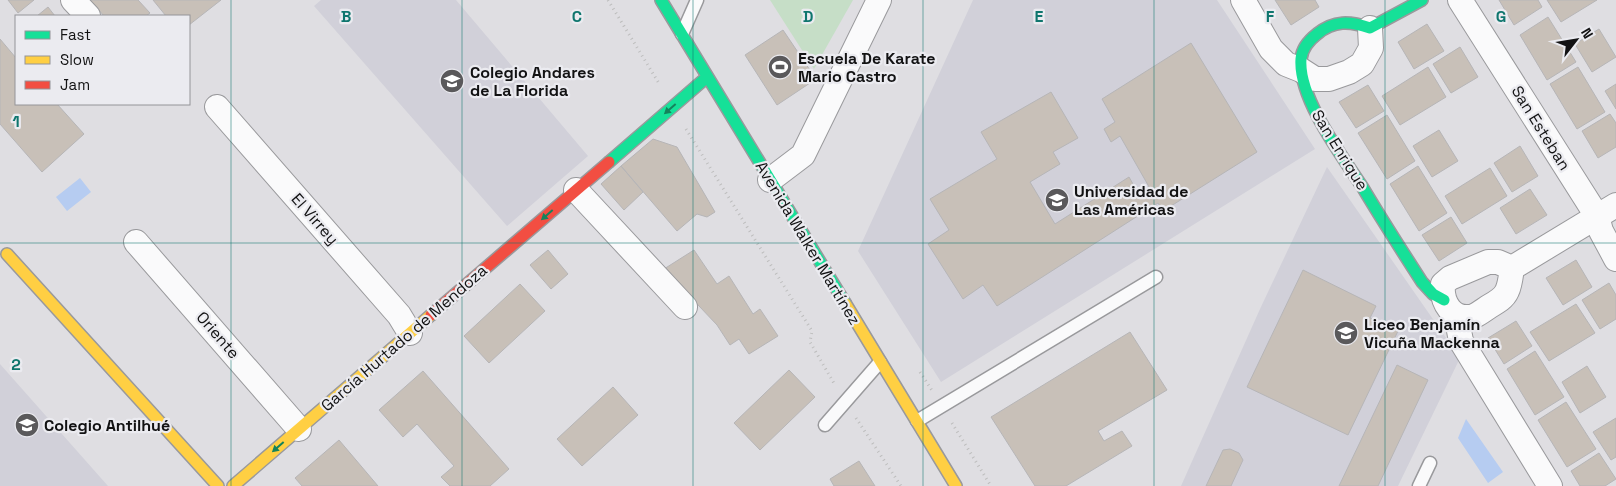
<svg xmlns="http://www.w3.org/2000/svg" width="1616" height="486" font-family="'Space Grotesk',sans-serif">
<rect width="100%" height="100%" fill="#dfdee2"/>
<path fill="#d1d0d9" d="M321,0H456L588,156L507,226L314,6Z
M973,0H1217L1315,149L941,382L858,251Z
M1327,167L1460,358L1398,486H1181L1260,309Z
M0,364L108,486H0Z"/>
<path fill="#c6dec7" d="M770,0H853L814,69Z"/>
<path fill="#b6ccf1" d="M80,178L91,192L67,211L56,197Z
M1466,419L1503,472L1488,483L1458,438Z"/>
<path fill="#c8c0b8" stroke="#b6b5b7" d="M8,0H34L18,13Z
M90,0H138L150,13L146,16H104Z
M153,0H221L189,25V16H166Z
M1275,0H1315L1319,7L1291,25Z
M1499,0H1538L1542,7L1514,25Z
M1547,0H1597L1561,22Z
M48,7L55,16H37Z
M1548,17L1576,62L1547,80L1520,35Z
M1427,24L1444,51L1414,69L1398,42Z
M1599,29L1616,57L1592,72L1575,44Z
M783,30L816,79L777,105L745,55Z
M0,39L16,58V104H57L84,134L42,172L0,124Z
M1191,43L1257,152L1163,211L1158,203L997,306L983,285L963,299L928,244L949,230L930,199L997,159L981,132L1051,92L1078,138L1053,152L1060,164L1030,182L1055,224L1129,177L1141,198L1152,192L1120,136L1111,142L1104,129L1115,122L1102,99Z
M1460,47L1478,77L1451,93L1433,64Z
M1428,67L1446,97L1400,125L1382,96Z
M1578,67L1605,112L1577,129L1550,84Z
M1616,84V109L1605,91Z
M1368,85L1384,111L1356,128L1339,102Z
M1610,114L1616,123V147L1598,158L1582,131Z
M1387,115L1415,161L1387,179L1358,133Z
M1439,130L1458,161L1432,177L1413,146Z
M653,139L677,147L715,212L707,217L697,214L677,231L621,166Z
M1520,146L1538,176L1512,192L1494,163Z
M621,166L643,192L624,210L601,184Z
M1418,166L1447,213L1419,231L1390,184Z
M1490,168L1507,196L1462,224L1445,196Z
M1530,189L1547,215L1516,234L1500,208Z
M1451,217L1467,243L1439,261L1422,235Z
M548,250L568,274L551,289L530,265Z
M694,250L717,284L729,276L753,314L760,309L778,336L749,354L739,339L730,345L717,325L664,269Z
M1576,260L1592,287L1563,305L1546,278Z
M1303,270L1376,306L1370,318L1398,331L1348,435L1247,387Z
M1609,283L1616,295V319L1600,329L1582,300Z
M520,284L545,311L489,363L464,336Z
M1576,304L1595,333L1549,361L1530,332Z
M1516,321L1532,346L1504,364L1488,338Z
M1130,332L1167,390L1098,431L1104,441L1122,431L1132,446L1066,486H1035L991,417Z
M1535,351L1564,397L1535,415L1507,369Z
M1397,365L1428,380L1378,486H1339Z
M1587,366L1606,397L1580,413L1562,382Z
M789,370L815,397L760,450L734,423Z
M423,371L509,469L490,486H450L441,477L454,466L417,424L403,437L379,410Z
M613,387L638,415L582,466L557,439Z
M1566,402L1596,449L1567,467L1538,420Z
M1616,418V457L1611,460L1593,432Z
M339,440L378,486H302L295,478Z
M1230,449L1239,453L1243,460L1231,486H1206L1223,450Z
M1599,453L1616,479L1605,486H1580L1571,471Z
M859,461L875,486H834L830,479Z"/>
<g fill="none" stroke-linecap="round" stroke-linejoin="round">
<g stroke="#99999c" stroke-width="15">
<path id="lane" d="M682,34L697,0
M917,421L1156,277
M825,425L880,362
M1419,486L1430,463"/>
</g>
<g stroke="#99999c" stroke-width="26">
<path id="street" d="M73,0L88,16
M1243,0L1271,49L1286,64L1301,70L1315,79H1329L1349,72L1362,64L1371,48L1370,28
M1460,0L1597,216L1601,231L1616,259
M217,107L399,315L410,333
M770,180L803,155L879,0
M576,190L685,307
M136,242L299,429
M1488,262H1498L1512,268C1511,275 1510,285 1507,291C1504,298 1497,302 1490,306C1485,309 1479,314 1474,316C1452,322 1441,302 1443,284L1450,278Z
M1512,268L1616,205
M1456,315L1461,341L1550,486"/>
</g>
<g stroke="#99999c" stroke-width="14">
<path id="fast" d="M661,0L845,303
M1422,0L1370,28C1350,21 1334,20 1317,34C1308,41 1302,48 1301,59C1298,98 1342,156 1363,188C1382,220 1402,251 1422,282L1433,294L1444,300
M609,162L707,77"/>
</g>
<g stroke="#99999c" stroke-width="14">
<path id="slow" d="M7,254L218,486
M845,303L956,486
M233,486L431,315"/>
</g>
<g stroke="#99999c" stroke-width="14">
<path id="jam" d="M431,315L609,162"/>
</g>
<path stroke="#bdbdbd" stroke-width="3" stroke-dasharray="1 4" stroke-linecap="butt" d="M608,0L660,85
M686,129L812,331L810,342L835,385
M920,372L933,392
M856,418L901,486
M952,423L991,486"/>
<use href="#lane" stroke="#fafafb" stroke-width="12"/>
<use href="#street" stroke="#fafafb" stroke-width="24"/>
<use href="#fast" stroke="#16e098" stroke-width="11"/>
<use href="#slow" stroke="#ffcf43" stroke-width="11"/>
<use href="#jam" stroke="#f24e42" stroke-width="11"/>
</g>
<defs><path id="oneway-solid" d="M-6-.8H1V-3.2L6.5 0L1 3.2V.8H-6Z" transform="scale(1.25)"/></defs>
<g fill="#14835c">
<use href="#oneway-solid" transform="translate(670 109) rotate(139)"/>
<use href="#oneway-solid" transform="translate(547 215) rotate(139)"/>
<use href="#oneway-solid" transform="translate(278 447) rotate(139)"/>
</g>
<path fill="none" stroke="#0f766e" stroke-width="1" stroke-opacity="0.55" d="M231,0V486M462,0V486M693,0V486M923,0V486M1154,0V486M1385,0V486M0,243H1616"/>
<defs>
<g id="stadium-disc" transform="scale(1.25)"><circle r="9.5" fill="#5a595b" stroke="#ebebf0"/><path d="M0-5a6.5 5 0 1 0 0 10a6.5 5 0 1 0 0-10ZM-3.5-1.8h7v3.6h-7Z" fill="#fff"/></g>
<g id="school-disc" transform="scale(1.25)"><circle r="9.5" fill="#5a595b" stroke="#ebebf0"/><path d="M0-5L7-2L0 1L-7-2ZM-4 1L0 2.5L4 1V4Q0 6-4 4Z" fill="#fff"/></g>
<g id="university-disc" transform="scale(1.25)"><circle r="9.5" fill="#5a595b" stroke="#ebebf0"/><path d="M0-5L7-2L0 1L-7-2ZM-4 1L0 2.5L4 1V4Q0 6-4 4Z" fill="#fff"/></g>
</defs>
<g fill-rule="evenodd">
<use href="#stadium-disc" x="780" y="67"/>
<use href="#school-disc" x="452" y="81"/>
<use href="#university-disc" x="1057" y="200"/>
<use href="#school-disc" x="1346" y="333"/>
<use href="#school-disc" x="27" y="425"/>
</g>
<g text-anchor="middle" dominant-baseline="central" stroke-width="4.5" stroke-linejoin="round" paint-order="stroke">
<g font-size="16" font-weight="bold" fill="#121213" stroke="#ebebf0" text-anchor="start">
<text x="798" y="58">Escuela De Karate<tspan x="798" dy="18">Mario Castro</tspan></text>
<text x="470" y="72">Colegio Andares<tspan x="470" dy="18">de La Florida</tspan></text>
<text x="1074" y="191">Universidad de<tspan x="1074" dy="18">Las Américas</tspan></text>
<text x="1364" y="324">Liceo Benjamín<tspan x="1364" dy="18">Vicuña Mackenna</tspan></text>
<text x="44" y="425">Colegio Antilhué</text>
</g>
<g font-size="16" fill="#121213" stroke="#ebebf0">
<text transform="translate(1541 128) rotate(58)">San Esteban</text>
<text transform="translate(1340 150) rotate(58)">San Enrique</text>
<text transform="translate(315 219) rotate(49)">El Virrey</text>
<text transform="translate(808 243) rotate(59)">Avenida Walker Martínez</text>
<text transform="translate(218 335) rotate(49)">Oriente</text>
<text transform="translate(404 338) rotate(-41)">García Hurtado de Mendoza</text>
</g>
</g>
<g font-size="16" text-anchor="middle" font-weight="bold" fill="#0f766e" stroke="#ebebf0" stroke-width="4.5" stroke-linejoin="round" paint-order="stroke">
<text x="346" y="22">B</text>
<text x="577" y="22">C</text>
<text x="808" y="22">D</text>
<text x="1039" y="22">E</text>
<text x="1270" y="22">F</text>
<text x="1501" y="22">G</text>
<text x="16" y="127">1</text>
<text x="16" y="370">2</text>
</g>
<rect x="15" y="15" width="175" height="90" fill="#ebebf0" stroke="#949498"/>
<rect x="25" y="31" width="25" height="8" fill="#16e098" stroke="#949498"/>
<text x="60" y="40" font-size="15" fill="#121213">Fast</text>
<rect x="25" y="56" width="25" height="8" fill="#ffcf43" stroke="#949498"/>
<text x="60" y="65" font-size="15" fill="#121213">Slow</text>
<rect x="25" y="81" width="25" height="8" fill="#f24e42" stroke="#949498"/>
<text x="60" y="90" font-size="15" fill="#121213">Jam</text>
<g transform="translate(1576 40) rotate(59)" stroke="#ebebf0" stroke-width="4" paint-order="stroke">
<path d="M0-4L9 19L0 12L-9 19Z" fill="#121213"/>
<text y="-8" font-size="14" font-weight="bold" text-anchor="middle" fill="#121213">N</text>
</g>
</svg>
